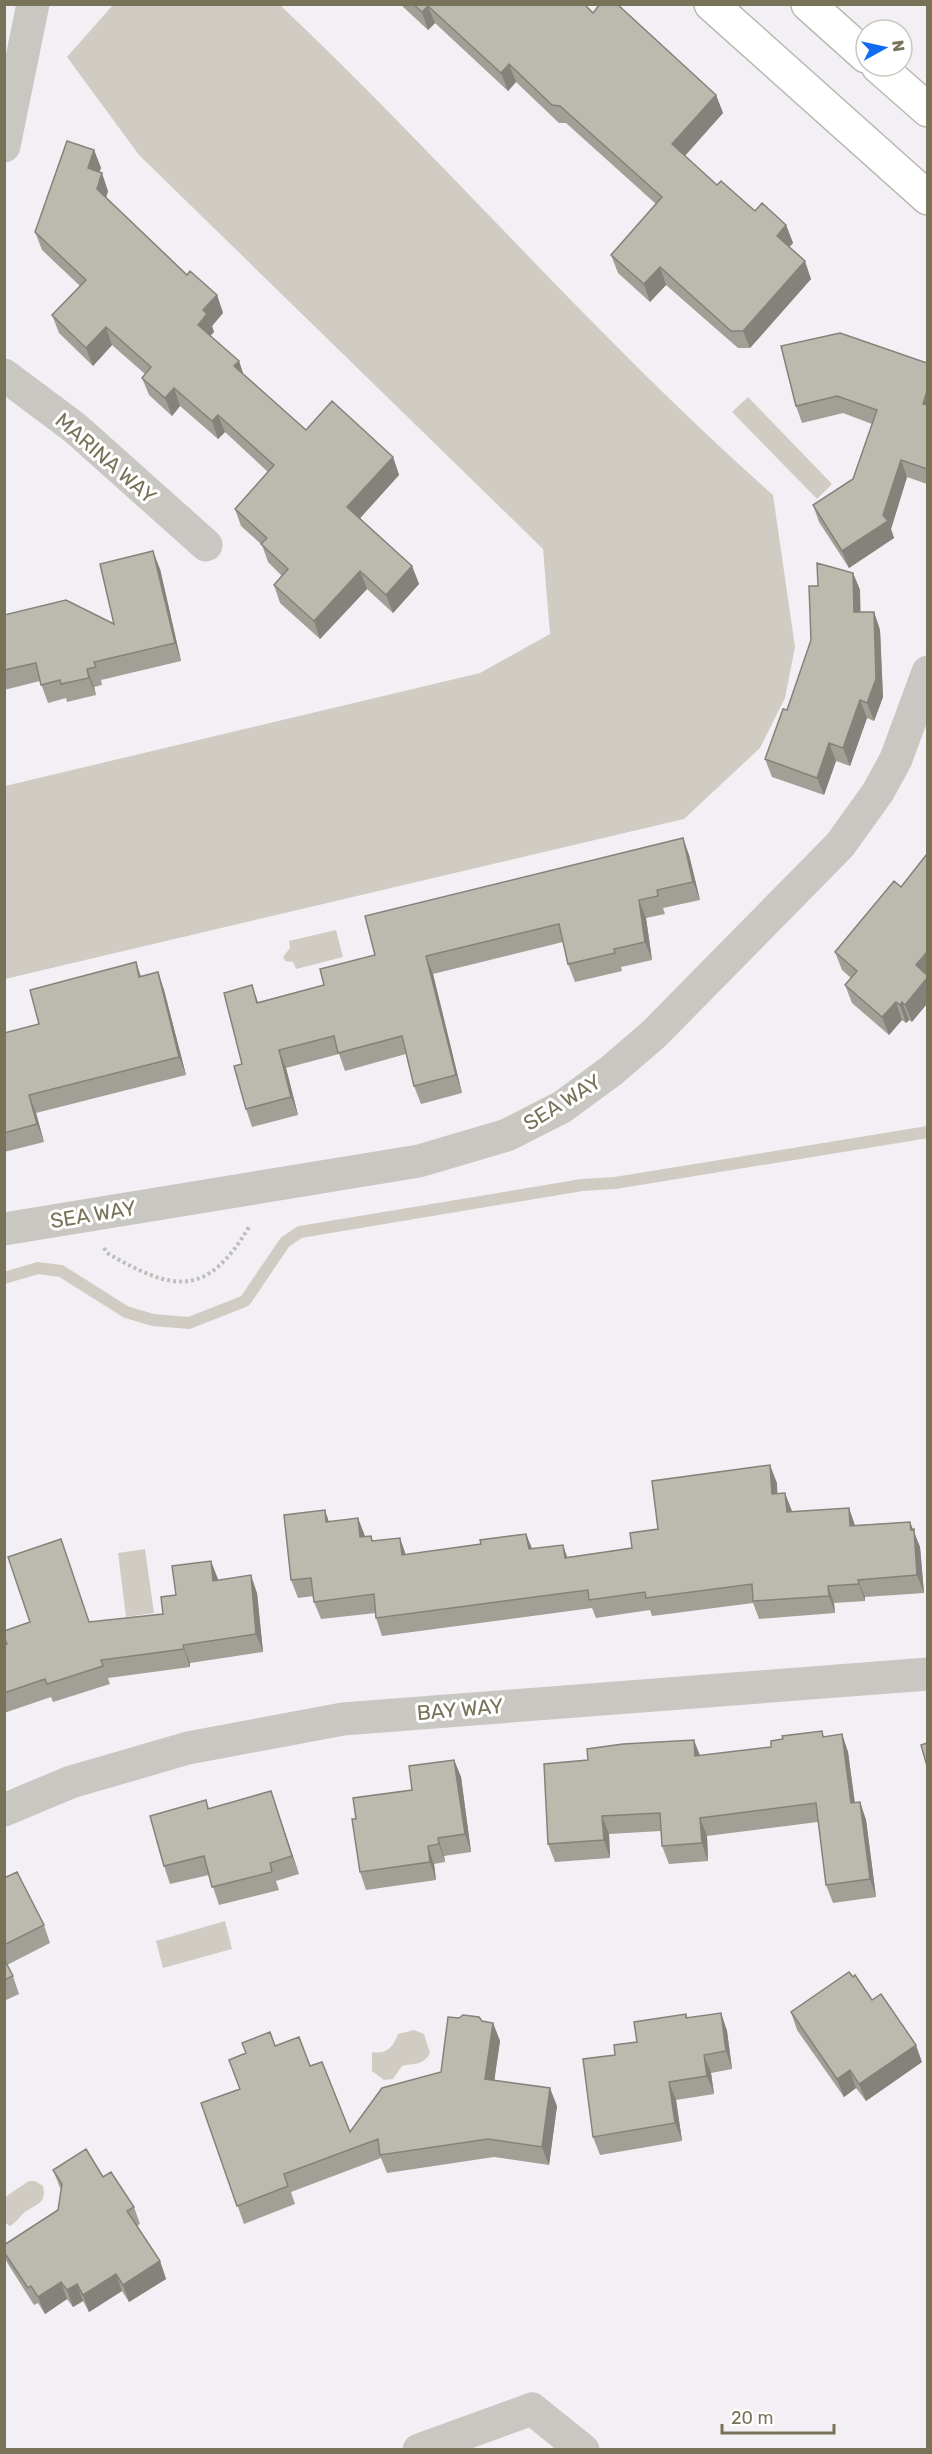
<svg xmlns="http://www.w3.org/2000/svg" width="932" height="2454" font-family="Rubik,sans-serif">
<rect width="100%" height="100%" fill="#f2f0f5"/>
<path fill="#d1ccc3" d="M113,5H280C448,164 599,341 773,495L795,647L785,698L760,748L684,819L5,979V786L480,673L550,634L543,549L139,155L67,57Z
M748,397L832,484L817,499L732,412Z
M336,930L343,957L296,969L293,962L285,961L283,957L290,948L289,941Z
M145,1549L154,1613L126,1617L118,1553Z
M225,1921L232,1949L163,1968L156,1941Z
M414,2030L424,2034L430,2053C423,2066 414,2063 402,2066L393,2079L384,2080L372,2071V2052C386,2055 394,2046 398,2034Z
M29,2181H35L43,2186C47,2204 36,2204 25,2212C19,2217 17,2222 10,2226L5,2223V2197Z"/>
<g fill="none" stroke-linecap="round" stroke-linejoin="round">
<path stroke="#d1ccc3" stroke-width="12" d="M4,1278L38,1268L61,1271L126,1312L153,1320L189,1323L245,1301L285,1242L300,1232L582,1185L615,1183L928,1132"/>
<g stroke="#bbb9b2" stroke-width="36">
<path id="major" d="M711,4L928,198
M808,4L866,56
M878,66L928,110"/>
</g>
<path stroke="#bfbeba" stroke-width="4" stroke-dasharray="3 3" stroke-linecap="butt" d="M104,1248L107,1253C173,1291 206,1299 249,1227"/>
<path stroke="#c9c7c1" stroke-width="33" d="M4,146L33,4
M4,375L75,428L206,545
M4,1229L419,1161L507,1135L562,1107L611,1071L654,1034L840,845L878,792L896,759L928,672
M4,1810L71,1782L188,1748L343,1719L928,1674
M419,2450L532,2409L583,2450"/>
<use href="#major" stroke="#fff" stroke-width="33"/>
</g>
<path fill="#a29f96" d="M400,4H584L593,13L716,95L723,113L685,156L717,185L755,211L786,225L793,243L789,247L811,279L750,348H738L666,285L650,302L618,273L611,255L656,204L566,123H559L516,82L508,91L435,23L428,30Z
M94,150L101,168L99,172L108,191L106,198L187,275L217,295L223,313L212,326L214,332L210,336L239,361L243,374L306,430L393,457L399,475L360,518L412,566L419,584L393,613L367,589L320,639L280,603L274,585L282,576L268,562L262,545L241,526L235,509L268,472L225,432L218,439L180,406L172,416L149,395L142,378L145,374L112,345L93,366L59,333L52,315L80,286L42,250L35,232Z
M927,363V484L907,477L891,529L894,538L849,568L819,522L813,505L853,479L872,424L843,413L802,423L796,406Z
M160,569L181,661L101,680L102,685L94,687L96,695L67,702L66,698L48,703L40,681L4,690V615L114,624Z
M853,573L860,590V612H874L880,630L883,697L874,721L867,718L850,766L836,761L824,795L772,777L765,759L787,710L811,640L818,586Z
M683,838L689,855L700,900L663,908L665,914L646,918L652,960L621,967L622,971L575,982L568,964L563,942L433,974L462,1093L421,1104L414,1086L406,1054L345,1071L339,1054L286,1068L298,1115L252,1127L246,1109L252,985L258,1002L324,985L375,955Z
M894,881L912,1022L909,1020L906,1023L902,1020L889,1035L852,1003L845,985L851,978L842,970L835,952Z
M136,962L141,976L158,972L164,990L186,1075L36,1113L44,1142L4,1152V1033L39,1024Z
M777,1483V1494L792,1511L855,1525L910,1522L920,1547L924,1593L865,1597V1601L834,1603L835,1613L759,1619L753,1603L652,1616L650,1610L596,1618L592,1608L382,1636L376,1618V1613L321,1619L314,1602V1596L298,1598L291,1580L329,1521L406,1555L481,1544L526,1534L532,1549L567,1557L632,1548L658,1529Z
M61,1539L89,1622L163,1614L176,1595L218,1580L257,1593L263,1652L190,1663V1667L108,1678L110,1684L53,1702L51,1697L4,1713V1645L7,1644L30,1622Z
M822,1731L824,1737L842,1734L848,1752L855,1803L860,1802L866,1820L876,1897L833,1903L826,1885L818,1822L707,1836L708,1861L669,1864L662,1846L661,1831L609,1834L610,1858L555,1862L548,1844L700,1756L771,1747L783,1739Z
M454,1760L461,1777L471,1852L444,1856L445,1862L434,1864L436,1880L366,1890L360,1872L356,1819L412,1790Z
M271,1791L299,1874L276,1881L279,1890L219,1905L209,1875L170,1884L164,1866L206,1800L209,1809Z
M4,1878L44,1925L50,1943L7,1965L13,1976L19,1994L4,2001Z
M853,1977L922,2062L866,2101L856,2088L844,2097L797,2030L791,2012Z
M721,2013L727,2031L732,2069L711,2073L714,2094L676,2100L682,2141L600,2155L593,2137L615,2055L686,2014L687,2018Z
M482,2021L493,2023L500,2041L494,2080L557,2106L549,2165L494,2157L387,2173L381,2158L291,2192L295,2204L244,2224L201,2103L240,2089L275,2046L310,2066L350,2132L441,2072Z
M53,2170L103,2177L134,2207L140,2224L137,2226L160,2261L166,2279L129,2302L122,2291L89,2312L83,2301L73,2307L67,2299L45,2314L38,2303L34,2305L8,2264L4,2256V2245L58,2210L61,2190Z"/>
<path fill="#84827a" d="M428,6L435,23L428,30L422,12Z
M509,64L516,82L508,91L501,73Z
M716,95L723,113L679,162L672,144Z
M94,150L101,168L94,186L88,168Z
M102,173L108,191L103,207L97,189Z
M786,225L793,243L784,253L777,236Z
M805,261L811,279L750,348L743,331Z
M660,267L666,285L650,302L644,284Z
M217,295L223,313L212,326L214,332L204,342L198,325L203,310Z
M106,327L112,345L93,366L86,348Z
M239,361L245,379L234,366Z
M174,388L180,406L172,416L165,398Z
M927,391V415L923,404Z
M218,415L225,432L218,439L212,421Z
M393,457L399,475L354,525L347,507Z
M901,460L907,477L891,529L894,538L849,568L842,551L883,515Z
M153,551L160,569L181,661L175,643Z
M412,566L419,584L393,613L386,595Z
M360,571L367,589L320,639L314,621Z
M853,573L860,590L861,630L854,612Z
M874,612L880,630L883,697L874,721L867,703Z
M87,669L94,687L96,695L89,678Z
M860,700L867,718L850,766L843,748Z
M829,743L836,761L824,795L817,778Z
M683,838L689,855L700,900L693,882Z
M639,900L646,918L652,960L645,942Z
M927,952V978L916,965Z
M426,956L433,974L462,1093L456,1075Z
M158,972L164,990L186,1075L179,1057Z
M927,978V1004L912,1022L905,1005Z
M896,1002L902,1020L889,1035L882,1017Z
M902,1002L909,1020L906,1023L900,1005Z
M279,1050L286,1068L298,1115L291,1097Z
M29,1095L36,1113L44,1142L37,1124Z
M770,1465L777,1483L778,1512L772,1494Z
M785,1493L792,1511L787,1512Z
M849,1508L855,1525L850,1526Z
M325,1510L331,1528L326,1522Z
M358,1518L365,1536L367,1554L360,1537Z
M910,1522L920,1547L924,1593L917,1575Z
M526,1534L533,1551L529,1549Z
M400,1538L406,1555H402Z
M563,1545L569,1562L565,1558Z
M211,1561L218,1579L220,1598L213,1581Z
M251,1575L257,1593L263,1652L256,1634Z
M858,1580L865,1597V1601L859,1584Z
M828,1586L834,1603L835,1613L829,1596Z
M183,1645L190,1663V1667L184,1649Z
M842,1734L848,1752L857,1821L851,1803Z
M694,1740L701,1758L695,1756Z
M454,1760L461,1777L471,1852L465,1834Z
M271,1791L277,1809L299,1874L292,1856Z
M860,1802L866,1820L876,1897L870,1879Z
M602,1816L609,1834L610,1858L604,1840Z
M700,1818L707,1836L708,1861L702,1843Z
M438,1838L444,1856L445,1862L439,1844Z
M428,1846L434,1864L436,1880L430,1862Z
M721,2013L727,2031L732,2069L726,2051Z
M493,2023L500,2041L492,2097L485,2079Z
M916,2045L922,2062L866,2101L859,2084Z
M704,2055L711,2073L714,2094L707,2076Z
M850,2070L856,2088L844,2097L837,2079Z
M669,2082L676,2100L682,2141L675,2123Z
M550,2088L557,2106L549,2165L542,2147Z
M160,2261L166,2279L129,2302L123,2285Z
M116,2274L122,2291L89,2312L83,2295Z
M61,2282L67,2299L45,2314L38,2297Z
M77,2284L83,2301L73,2307L67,2290Z"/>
<path fill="#bcb9af" stroke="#84827a" stroke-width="1.5" d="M413,4H584L593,13L600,4H617L716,95L672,144L717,185L721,181L755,211L762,203L786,225L777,236L805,261L743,331H731L660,267L644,284L611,255L662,197L560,106L552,105L509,64L501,73L428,6L422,12Z
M67,141L94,150L88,168L102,173L97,189L187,275L190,271L217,295L203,310L207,314L198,325L239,361L234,366L306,430L332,401L393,457L347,507L412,566L386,595L360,571L314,621L274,585L288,569L261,544L267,538L235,509L274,465L218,415L212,421L174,388L165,398L142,378L151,367L106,327L86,348L52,315L86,280L35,232Z
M840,333L927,363V391L923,404L927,405V469L901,460L883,515L888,521L842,551L813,505L853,479L877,410L837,396L796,406L781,346Z
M153,551L175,643L94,662L96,667L87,669L89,678L61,684L60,680L41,685L36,663L4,670V615L66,600L114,624L100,564Z
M817,563L853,573L854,612H874L876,679L867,703L860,700L843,748L829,743L817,778L765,759L783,709L787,710L811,640L809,586H818Z
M683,838L693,882L657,890L658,896L639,900L645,942L614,949L615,953L568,964L559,924L426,956L456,1075L414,1086L402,1036L338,1053L334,1036L279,1050L291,1097L246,1109L234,1066L242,1064L224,993L252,985L257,1003L324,985L320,969L375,955L365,916Z
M927,854V952L916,965L927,975V978L905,1005L902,1002L900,1005L896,1002L882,1017L845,985L857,971L835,952L894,881L901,887Z
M136,962L139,977L158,972L179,1057L29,1095L37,1124L4,1133V1033L39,1024L30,990Z
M770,1465L772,1494L785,1493L787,1512L849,1508L850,1526L910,1522L911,1530L914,1529L917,1575L858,1580L859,1584L828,1586L829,1596L753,1601L752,1584L646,1598L645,1592L589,1600L588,1590L376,1618L374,1594L314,1602L311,1578L291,1580L284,1515L325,1510L326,1522L358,1518L360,1537L371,1536L372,1541L400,1538L402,1555L481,1544L480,1540L526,1534L529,1549L563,1545L565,1558L632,1548L630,1533L658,1529L652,1481Z
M61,1539L89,1622L163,1614L161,1597L176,1595L172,1566L211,1561L213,1581L251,1575L256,1634L183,1645L184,1649L101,1660L103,1666L47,1684L45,1679L4,1693V1645L7,1644L4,1637V1631L30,1622L8,1557Z
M822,1731L823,1737L842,1734L851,1803L860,1802L870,1879L826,1885L816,1803L700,1818L702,1843L662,1846L660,1813L602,1816L604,1840L548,1844L544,1764L588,1760L587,1749L623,1744L694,1740L695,1756L771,1747V1741L783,1739L782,1736Z
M927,1743V1766L921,1745Z
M454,1760L465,1834L438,1838L439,1844L428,1846L430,1862L360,1872L352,1819H356L353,1798L412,1790L409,1766Z
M271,1791L292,1856L270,1863L272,1872L212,1887L204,1856L164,1866L150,1816L206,1800L208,1809Z
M17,1872L44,1925L4,1945V1878Z
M4,1959L13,1976L4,1980Z
M849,1972L853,1977L855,1975L872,2000L881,1994L916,2045L859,2084L850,2070L837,2079L791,2012Z
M721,2013L726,2051L704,2055L707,2076L669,2082L675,2123L593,2137L583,2059L615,2055L614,2045L637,2042L634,2022L686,2014V2018Z
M463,2015L479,2017L482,2021L493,2023L485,2079L550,2088L542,2147L488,2139L380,2155L378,2139L284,2174L288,2186L237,2206L201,2103L240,2089L229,2060L246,2053L242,2043L270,2032L275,2046L299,2037L310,2066L322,2062L350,2132L382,2088L441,2072L448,2017L459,2018Z
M86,2149L103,2177L111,2172L134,2207L127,2211L160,2261L123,2285L116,2274L83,2295L77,2284L67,2290L61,2282L38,2297L31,2286L28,2288L4,2252V2245L58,2210L62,2184L53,2170Z"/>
<g text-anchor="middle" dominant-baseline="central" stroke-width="6" stroke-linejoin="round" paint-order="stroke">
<g font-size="21" fill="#787259" stroke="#fff">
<text transform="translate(106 458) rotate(41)">MARINA WAY</text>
<text transform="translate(562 1102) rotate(-32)">SEA WAY</text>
<text transform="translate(93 1214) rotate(-9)">SEA WAY</text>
<text transform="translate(460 1709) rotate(-5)">BAY WAY</text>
</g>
</g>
<rect width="932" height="2454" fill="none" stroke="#787259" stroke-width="12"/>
<g transform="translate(884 48) rotate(82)"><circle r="28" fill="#ffffff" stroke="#c9c7bd" stroke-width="1.5"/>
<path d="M0-4.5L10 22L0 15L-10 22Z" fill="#116cf4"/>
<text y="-9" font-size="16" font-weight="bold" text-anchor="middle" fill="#787259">N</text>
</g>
<path d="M722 2424v9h112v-9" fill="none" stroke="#787259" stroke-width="3"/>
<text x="731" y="2424" font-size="18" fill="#787259" stroke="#ffffff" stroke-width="4.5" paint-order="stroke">20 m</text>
</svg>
